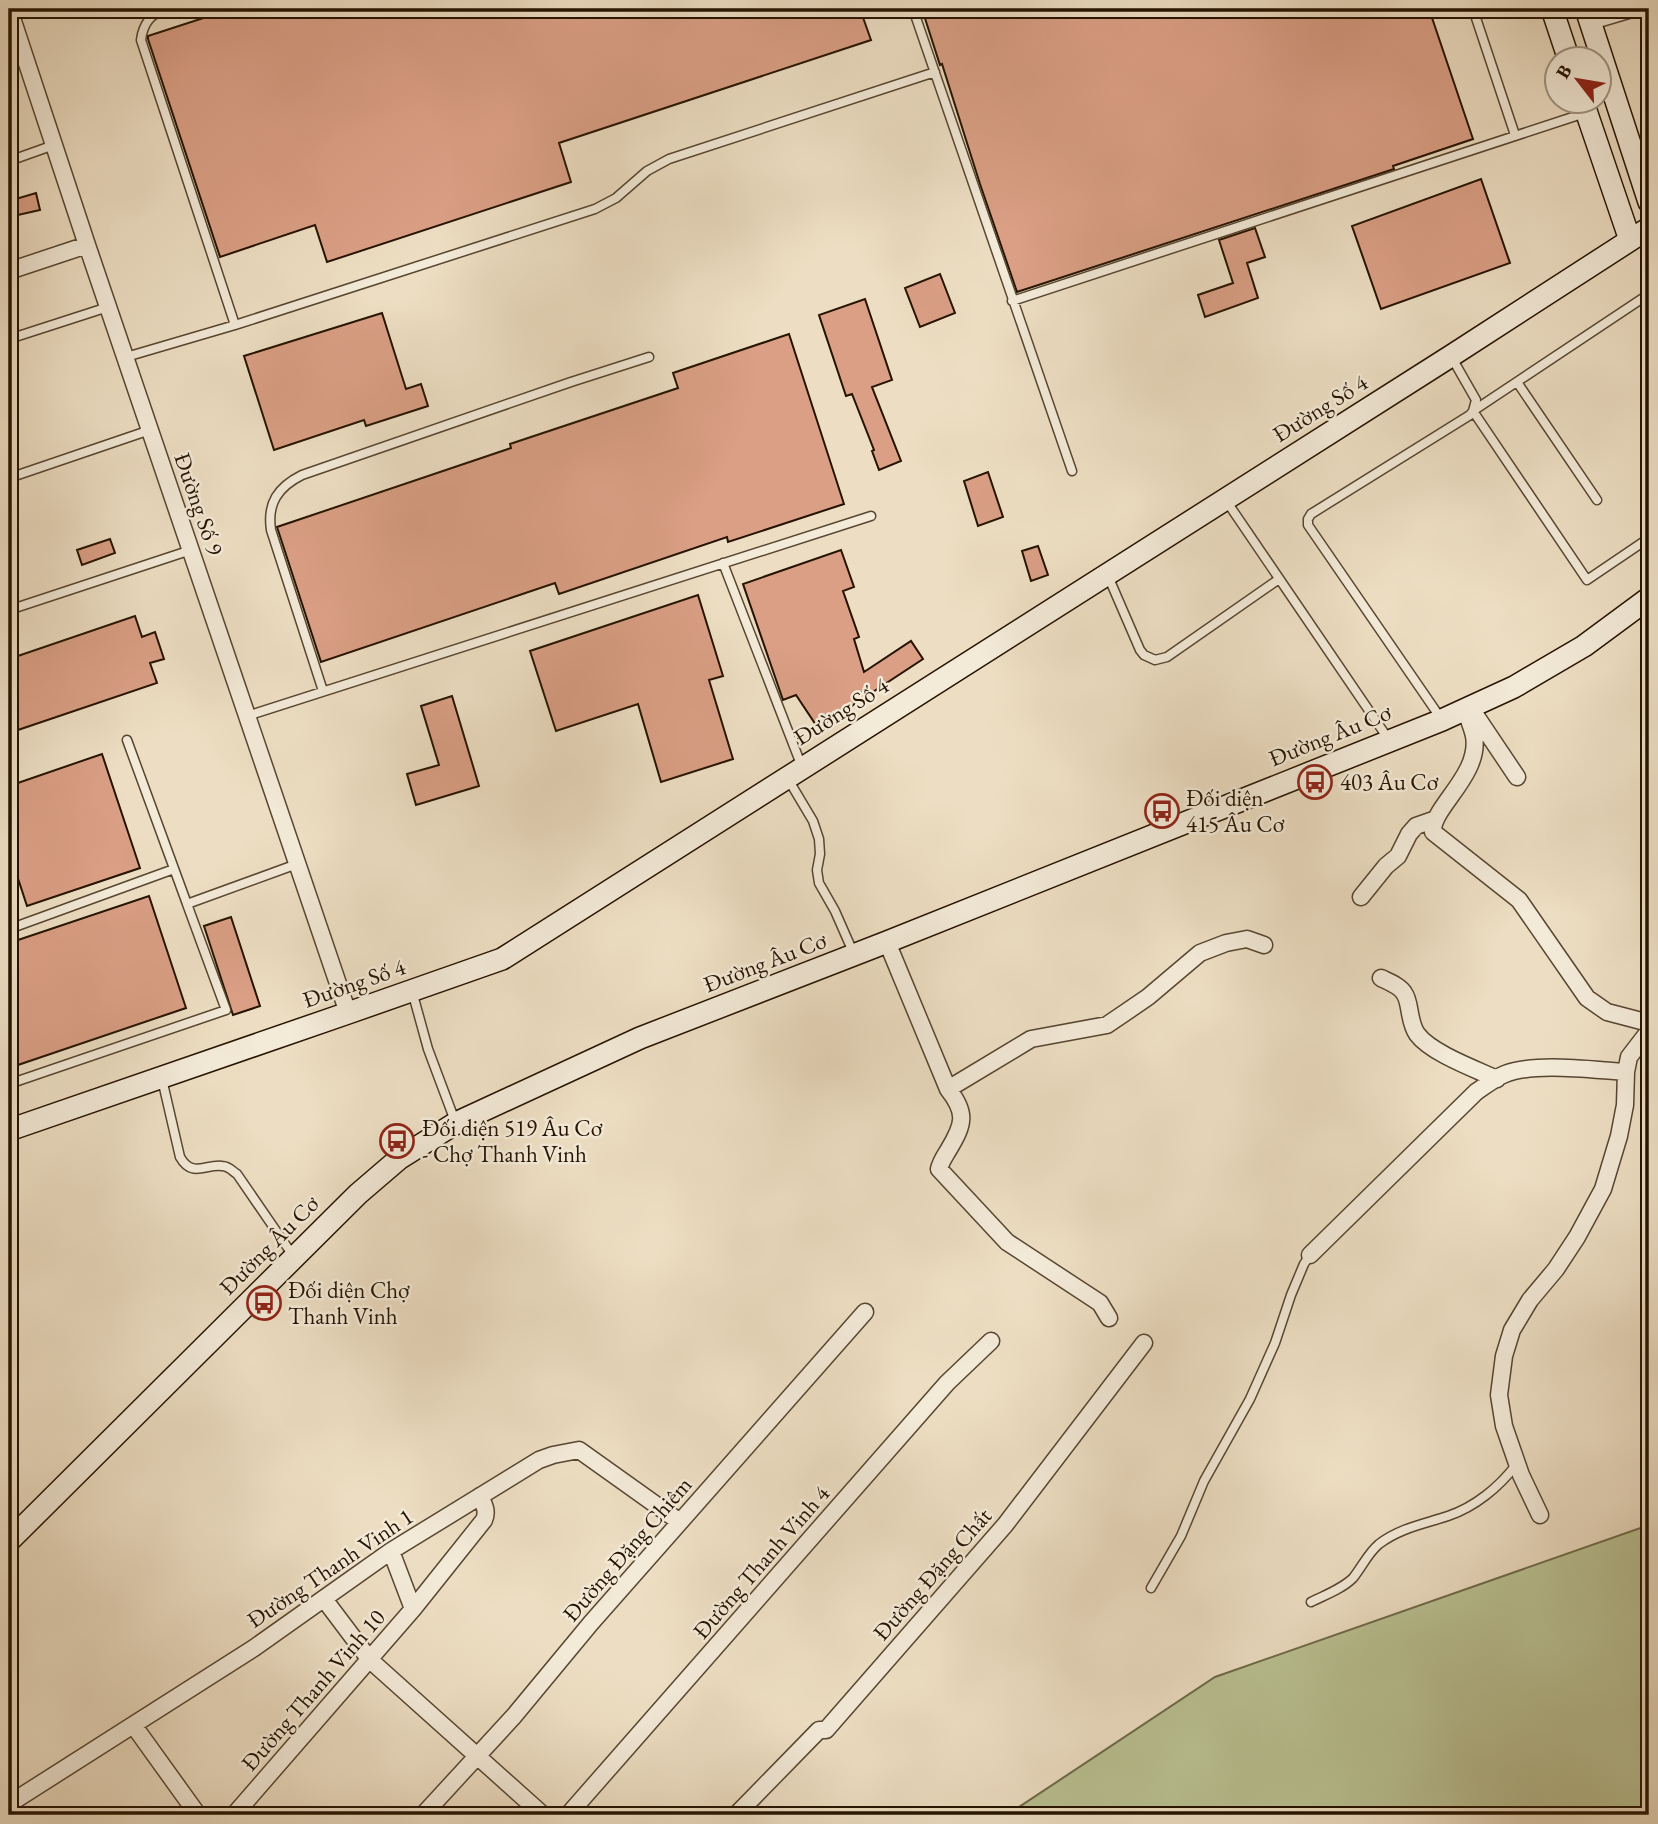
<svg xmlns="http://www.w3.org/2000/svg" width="1658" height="1824" font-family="'EB Garamond',serif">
<rect width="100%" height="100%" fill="#eddec3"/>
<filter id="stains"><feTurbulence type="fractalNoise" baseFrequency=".00286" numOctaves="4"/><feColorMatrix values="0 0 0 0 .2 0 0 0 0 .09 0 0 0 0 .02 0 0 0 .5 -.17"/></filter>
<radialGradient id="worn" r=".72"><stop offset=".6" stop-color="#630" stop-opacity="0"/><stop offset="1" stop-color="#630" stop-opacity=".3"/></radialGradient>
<path fill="#b9c193" stroke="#6f6a4a" stroke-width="2" d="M1649,1525V1815H1007L1215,1677Z"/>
<path fill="#da9f85" stroke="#251300" stroke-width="2" d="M231,9H860L871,40L559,143L571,182L327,262L315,225L220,257L148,39V36Z
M922,9H1429L1473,139L1393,166L1394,169L1017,292L980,184L942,64L940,65Z
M1481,179L1510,263L1381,309L1352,226Z
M36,193L40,210L9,217V201Z
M1255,228L1265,257L1247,263L1258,298L1205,317L1198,295L1233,283L1219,240Z
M940,274L955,313L920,327L905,288Z
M865,299L892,380L872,387L901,461L879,470L872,451L874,450L852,394L846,396L819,315Z
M382,313L406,389L421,384L428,406L366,426L364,420L274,450L244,356Z
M789,334L844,504L728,542L727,537L559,594L555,583L321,662L277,527L511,448L510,444L678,388L673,373Z
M988,472L1003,517L978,526L964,481Z
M110,539L115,553L82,565L77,550Z
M1038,546L1048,575L1031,581L1022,551Z
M841,550L854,587L843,591L859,637L854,639L864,672L911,641L923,659L818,728L796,695L783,700L743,584Z
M698,595L723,676L709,680L733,759L661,782L638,704L556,731L530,651Z
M135,616L142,637L155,632L164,659L150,663L157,683L9,733V659Z
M452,696L479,786L416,805L407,774L439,765L421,706Z
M102,754L140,868L27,906L9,851V786Z
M149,896L186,1008L9,1068V943Z
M231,917L260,1006L233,1015L204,926Z"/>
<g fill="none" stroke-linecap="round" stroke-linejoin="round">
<g stroke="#574631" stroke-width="11">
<path id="lane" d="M166,9C150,14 143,24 141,40L235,325
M913,9L1072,471
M1473,9L1515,135
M1592,25L1646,9
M9,161L54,145
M1649,294L1473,411L1587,580L1649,538
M1012,301L1585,113
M9,339L108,307
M126,357L235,325L595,209L616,198L647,171L669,159L935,72
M1517,382L1597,500
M9,478L150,430
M1225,499L1389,740
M723,563L802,767
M1108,576L1140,650L1144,655L1155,660L1167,657L1279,579
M9,610L191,550
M323,691L271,530C267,503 278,487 302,475L571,382L649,357
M247,716L871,516
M1442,720L1308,525V519L1311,514L1470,415L1473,411L1476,400L1452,358
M127,740L187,904
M788,779L813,821L819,839L820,854L817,870L819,883L835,911L853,952
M9,929L174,869
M412,991L428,1049L455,1121
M162,1079L180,1157C192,1178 205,1164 222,1166C229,1166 232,1171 237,1174L294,1257
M9,1084L226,1010L187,904L297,864
M1151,1588L1181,1536L1204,1481L1250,1399L1275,1343L1291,1295L1304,1264L1310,1255
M1311,1602C1325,1595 1342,1589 1353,1578C1362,1567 1368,1553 1379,1544C1400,1528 1424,1524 1448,1516C1475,1507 1499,1487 1516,1465"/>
</g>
<g stroke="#574631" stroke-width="19">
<path id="street" d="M9,9L87,245L348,1013
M9,271L87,245
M1470,707L1517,777
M1465,709C1468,718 1472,727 1474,736C1481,775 1431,808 1433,832L1519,900L1587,998L1607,1012L1649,1023
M1361,897L1386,866L1398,856L1409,834L1416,826L1436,819
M887,942L948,1089C967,1113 964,1124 949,1149C945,1156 941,1161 939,1169L1007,1242L1100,1303L1109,1318
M1381,978C1389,982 1400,986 1404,993C1411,1002 1408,1021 1417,1034C1431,1053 1475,1069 1497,1079
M948,1089L1031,1039L1107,1025L1148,997L1200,953L1226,943L1247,939L1264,945
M1310,1255L1476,1092C1485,1086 1495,1078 1505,1074C1536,1062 1592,1070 1626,1072
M1540,1515L1521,1475L1504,1426L1499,1395L1504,1356L1512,1330L1530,1300L1556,1269L1577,1237L1603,1189L1619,1136L1625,1105L1626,1072L1629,1057L1649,1031
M324,1599L370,1660L543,1815
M413,1609L484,1520C488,1511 484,1505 480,1496
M134,1726L198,1815
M9,1804L254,1648L391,1551L539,1460L553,1455L579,1450L680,1522
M234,1815L413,1609L391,1551
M423,1815L514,1716L591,1623L865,1312
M568,1815L947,1383L991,1341
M736,1815L819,1730H826L1005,1525L1144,1343"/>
</g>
<g stroke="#251300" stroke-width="24">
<path id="secondary" d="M1552,9L1569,60
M1586,9L1649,202
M1583,102L1630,240
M9,1130L348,1013L502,959L1451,356L1649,228
M9,1541L358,1194L400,1158L456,1123L640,1038L887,942L1442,720L1514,687L1584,646L1649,598"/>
</g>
<use href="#lane" stroke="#f3ead8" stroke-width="8"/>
<use href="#street" stroke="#f3ead8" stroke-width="16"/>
<use href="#secondary" stroke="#f3ead8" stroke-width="21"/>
</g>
<defs>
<g id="bus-ring" transform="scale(1.75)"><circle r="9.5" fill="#f3ead8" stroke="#8f2418" stroke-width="1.5"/><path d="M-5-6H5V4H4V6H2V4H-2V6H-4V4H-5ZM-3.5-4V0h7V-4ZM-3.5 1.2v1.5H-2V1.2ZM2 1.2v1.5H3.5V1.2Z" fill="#8f2418"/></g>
</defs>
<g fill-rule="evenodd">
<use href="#bus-ring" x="1315" y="782"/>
<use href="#bus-ring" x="1162" y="811"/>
<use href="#bus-ring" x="397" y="1141"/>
<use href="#bus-ring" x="264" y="1303"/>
</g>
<g text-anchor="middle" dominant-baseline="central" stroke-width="5" stroke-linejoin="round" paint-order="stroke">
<g font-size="23" fill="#251300" stroke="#f3ead8">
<text transform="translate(1320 408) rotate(-32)">Đường Số 4</text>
<text transform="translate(199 504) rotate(71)">Đường Số 9</text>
<text transform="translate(841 711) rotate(-32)">Đường Số 4</text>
<text transform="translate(1330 735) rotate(-22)">Đường Âu Cơ</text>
<text transform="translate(765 962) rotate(-21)">Đường Âu Cơ</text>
<text transform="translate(354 983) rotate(-19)">Đường Số 4</text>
<text transform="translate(269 1245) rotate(-45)">Đường Âu Cơ</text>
<text transform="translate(627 1549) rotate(-49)">Đường Đặng Chiêm</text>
<text transform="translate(761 1562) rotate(-49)">Đường Thanh Vinh 4</text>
<text transform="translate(330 1568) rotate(-34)">Đường Thanh Vinh 1</text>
<text transform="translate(932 1574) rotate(-49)">Đường Đặng Chất</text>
<text transform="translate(313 1690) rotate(-49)">Đường Thanh Vinh 10</text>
</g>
<g font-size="23" fill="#251300" stroke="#f3ead8" text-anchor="start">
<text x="1340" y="782">403 Âu Cơ</text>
<text x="1186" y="798">Đối diện<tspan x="1186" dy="26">415 Âu Cơ</tspan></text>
<text x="422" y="1128">Đối diện 519 Âu Cơ<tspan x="422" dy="26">- Chợ Thanh Vinh</tspan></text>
<text x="288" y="1290">Đối diện Chợ<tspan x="288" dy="26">Thanh Vinh</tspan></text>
</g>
</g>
<rect width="1658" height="1824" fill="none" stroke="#eddec3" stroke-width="35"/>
<rect x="10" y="10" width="1637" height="1803" fill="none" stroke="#251300" stroke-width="3.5"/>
<rect x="18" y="18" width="1623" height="1789" fill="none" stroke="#251300" stroke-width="2"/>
<g transform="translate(1578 80) rotate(301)"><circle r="33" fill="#f3ead8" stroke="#a19482" stroke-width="2"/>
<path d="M0-5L12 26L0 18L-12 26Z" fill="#8f2418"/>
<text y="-10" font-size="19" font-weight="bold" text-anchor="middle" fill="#251300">B</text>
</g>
<rect width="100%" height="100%" filter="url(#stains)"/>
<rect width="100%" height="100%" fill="url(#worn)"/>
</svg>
